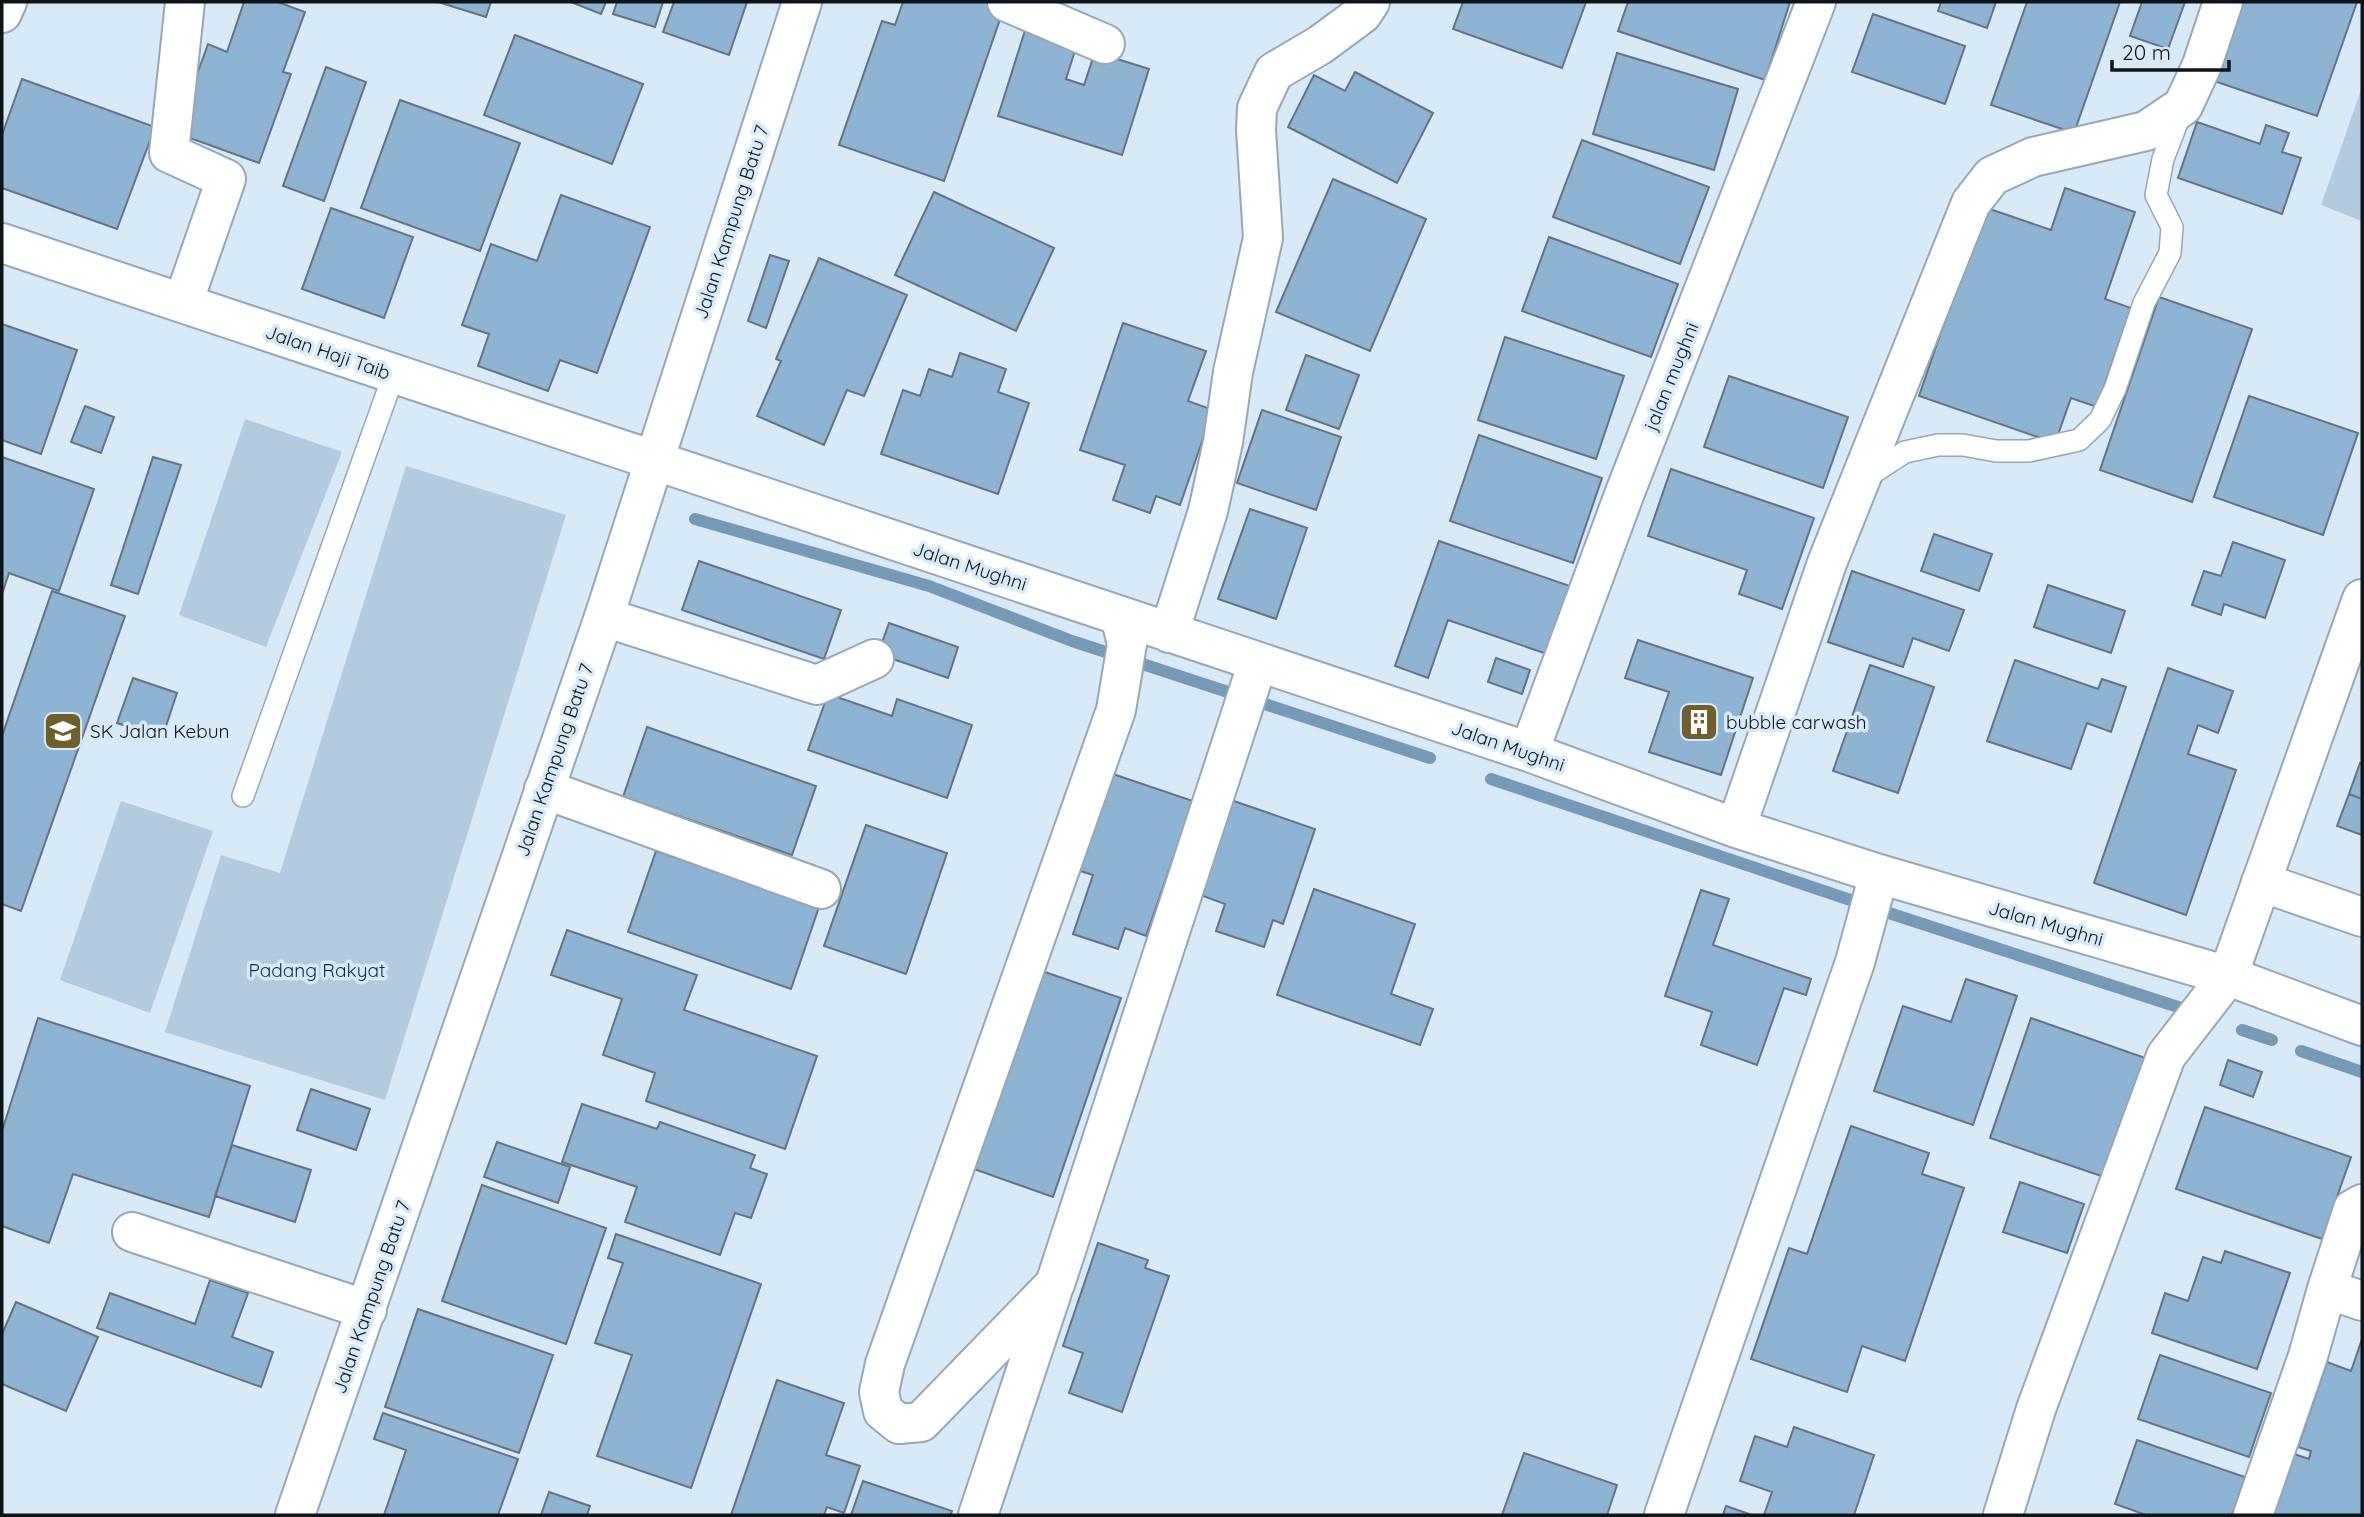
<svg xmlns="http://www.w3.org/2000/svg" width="2364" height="1517" font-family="Quicksand,sans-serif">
<rect width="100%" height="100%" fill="#d8e9f7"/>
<path fill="#b3cbde" d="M2362,87V221L2321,205Z
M245,419L342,452L266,647L179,615Z
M406,466L566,515L385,1100L165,1032L221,855L280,873Z
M121,801L213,831L150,1013L60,980Z"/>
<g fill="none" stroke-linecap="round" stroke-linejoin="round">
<path stroke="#759ab8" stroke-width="12" d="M695,519L929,586L1072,641L1430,758
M1491,779L1895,915L2178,1007
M2242,1030L2272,1040
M2301,1051L2362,1072"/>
</g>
<path fill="#8db4d2" stroke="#657480" stroke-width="2" d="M244,2H278L305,12L283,72L291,74L259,163L176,133L208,44L227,52Z
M438,2H491L486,17Z
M571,2H606L601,14Z
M617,2H663L655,27L613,14Z
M674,2H747L729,55L663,32Z
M903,2H1006L944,181L839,145L882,21L895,25Z
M1463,2H1586L1562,68L1453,29Z
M1628,2H1790L1765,80L1618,31Z
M1941,2H1996L1987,28L1938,11Z
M2027,2H2120L2074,133L1991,105Z
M2142,2H2185L2168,49L2130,36Z
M2238,2H2357L2317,116L2211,80Z
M1873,14L1965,46L1945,104L1852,72Z
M1028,21L1079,38L1066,79L1084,85L1095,52L1149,69L1122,155L998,116Z
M515,35L643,84L612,164L484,115Z
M1617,53L1738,89L1714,170L1593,134Z
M326,67L366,82L324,201L283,186Z
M1355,72L1433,113L1397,183L1288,127L1314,75L1345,91Z
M22,79L155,127L117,229L2,188V135Z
M400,100L520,143L480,251L361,208Z
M2197,122L2260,144L2266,125L2289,133L2282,152L2301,158L2282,214L2178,178Z
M1582,140L1709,187L1680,264L1553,217Z
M1333,179L1426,219L1370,351L1276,312Z
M2065,188L2135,212L2105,299L2131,308L2097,407L2071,398L2055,443L1919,396L1984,207L2051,230Z
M934,192L1054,248L1016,331L895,275Z
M561,195L650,227L597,373L560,360L548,391L478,366L489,334L462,325L491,244L537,261Z
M331,208L413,237L384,318L302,289Z
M1549,237L1678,284L1651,357L1522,311Z
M770,255L789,261L766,328L748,321Z
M819,258L907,295L864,396L847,390L824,445L757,416L781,361L776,359Z
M2159,297L2252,329L2192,502L2100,470Z
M1123,323L1206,351L1188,401L1213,410L1180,505L1156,496L1150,513L1113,500L1125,465L1080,450Z
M2,324L77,350L41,454L2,440Z
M1505,337L1624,376L1596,459L1478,420Z
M960,353L1006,369L998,392L1029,403L998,494L881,454L903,390L920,396L929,369L952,377Z
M1306,355L1359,375L1339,429L1286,410Z
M1729,376L1848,417L1823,488L1704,447Z
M2249,396L2358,433L2323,535L2214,497Z
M85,406L114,417L101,453L71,442Z
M1262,410L1341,437L1316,510L1237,483Z
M1479,435L1602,478L1573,563L1450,521Z
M2,457L94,489L59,591L9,573L2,594Z
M153,457L181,465L138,594L111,585Z
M1671,469L1814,518L1782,609L1739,594L1747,570L1648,536Z
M1250,509L1307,528L1276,619L1218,599Z
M1934,534L1992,554L1979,591L1921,571Z
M1439,541L1570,586L1547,654L1448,620L1428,678L1395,666Z
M2233,542L2285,560L2265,618L2224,604L2221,615L2192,605L2204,571L2221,576Z
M699,561L841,610L824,659L682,610Z
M1852,571L1964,610L1949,651L1913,638L1903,667L1828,642Z
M2048,585L2125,611L2111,653L2034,627Z
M52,591L125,616L21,911L2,904V736Z
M889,623L958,647L948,678L878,654Z
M1638,640L1753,678L1721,775L1649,752L1669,692L1625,678Z
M1496,658L1530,670L1522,694L1488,682Z
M2015,660L2098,689L2102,679L2126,687L2111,732L2087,723L2071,769L1987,741Z
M1870,665L1934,687L1898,793L1833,771Z
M2168,668L2233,691L2218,733L2198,725L2188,754L2236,770L2186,915L2094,883Z
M133,678L177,693L162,738L117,723Z
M828,694L892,716L897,699L972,725L947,798L808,750Z
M647,727L816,786L792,855L623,797Z
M2360,763L2362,764V799L2349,794Z
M1110,773L1193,801L1146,936L1125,928L1118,949L1073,934L1093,875L1077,870Z
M2349,794L2362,799V835L2337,826Z
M1228,799L1315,829L1283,924L1273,920L1264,947L1216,931L1225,904L1195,893Z
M866,825L947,853L906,974L824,946Z
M656,851L819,907L791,989L628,932Z
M1314,889L1415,924L1391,994L1433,1009L1420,1045L1277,995Z
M1701,890L1729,899L1713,945L1811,979L1806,995L1784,988L1757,1065L1701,1045L1712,1012L1665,996Z
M567,930L697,975L684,1010L817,1056L785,1149L646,1101L655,1073L603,1055L622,999L551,975Z
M1039,970L1121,998L1053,1197L971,1168Z
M1966,979L2017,996L1973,1125L1874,1091L1903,1006L1951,1022Z
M38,1018L250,1086L209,1217L73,1174L49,1243L2,1226V1131Z
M2031,1018L2154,1061L2113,1180L1990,1138Z
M2228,1060L2262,1072L2253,1097L2220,1085Z
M311,1089L370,1109L356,1150L297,1130Z
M582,1104L657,1129L660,1122L755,1155L750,1168L767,1174L751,1218L735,1213L720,1255L625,1222L637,1187L562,1162Z
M2205,1107L2351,1157L2322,1239L2176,1189Z
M1851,1126L1929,1153L1922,1174L1964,1188L1905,1361L1862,1346L1847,1392L1751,1359L1789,1248L1807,1254Z
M497,1142L570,1167L558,1203L484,1177Z
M232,1145L311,1170L295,1222L215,1196Z
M2020,1182L2084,1204L2067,1253L2003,1232Z
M482,1185L606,1228L566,1344L442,1301Z
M616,1234L761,1284L691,1488L597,1456L632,1355L595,1343L623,1263L608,1258Z
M1098,1243L1148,1260L1145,1268L1169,1276L1122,1412L1069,1393L1083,1353L1063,1346Z
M2225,1251L2290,1273L2257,1369L2152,1333L2165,1293L2188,1301L2203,1257L2221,1263Z
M210,1280L248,1293L232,1337L273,1352L261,1387L97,1328L110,1293L195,1324Z
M16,1302L98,1337L66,1411L2,1384V1334Z
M418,1309L553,1355L519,1453L385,1407Z
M2362,1339V1515H2270L2291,1453L2309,1459L2311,1451L2298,1447L2327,1362L2351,1371Z
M2160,1355L2271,1393L2249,1457L2138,1419Z
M777,1380L844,1403L826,1455L860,1466L844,1513L827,1507L824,1515H731Z
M383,1413L518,1459L498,1515H384L406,1450L374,1439Z
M1794,1427L1874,1455L1854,1515H1764L1772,1492L1740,1481L1755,1436L1787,1447Z
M2137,1440L2245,1477L2232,1515H2146L2115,1504Z
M1524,1453L1617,1485L1607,1515H1502Z
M863,1481L952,1511L950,1515H851Z
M549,1492L590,1506L587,1515H541Z
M1726,1506L1752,1515H1723Z"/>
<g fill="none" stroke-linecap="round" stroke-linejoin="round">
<g stroke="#97a7b4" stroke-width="24">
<path id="service" d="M1865,478L1905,452L1938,445H1963L1996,451H2029L2079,440L2100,420L2115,389L2144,303L2170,253L2172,227L2156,195L2163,159L2181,112
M243,796L394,374"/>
</g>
<g stroke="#97a7b4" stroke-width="42">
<path id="minor" d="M1007,2L1105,44
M2,13L7,2
M2,243L1529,752L1736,828L1879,874L2228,976L2362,1026
M183,303L226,179L169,153L185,2
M1120,616L1127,644L1116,710L885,1364L879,1392L883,1411L899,1424L921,1422L1055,1284L1258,662
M604,617L817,685L874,659
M1169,633L1208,511L1223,442L1233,372L1263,238L1256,130L1257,108L1274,72L1320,45L1362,14L1370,2
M1529,752L1624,495L1816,2
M544,789L821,889
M1736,828L1827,563L1971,203L1992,176L2033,157L2146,131L2183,106L2202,65L2223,2
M2261,882L2362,917
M2362,1204L2353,1209L2327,1289L2362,1301
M132,1232L367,1310
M978,1515L1052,1292
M1664,1515L1855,962L1879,874
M2003,1515L2036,1409L2166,1056L2228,976L2362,599
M2253,1515L2308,1356L2327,1289"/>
</g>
<g stroke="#97a7b4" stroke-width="42">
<path id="tertiary" d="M295,1515L604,617L802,2"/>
</g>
<use href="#service" stroke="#fff" stroke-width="21"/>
<use href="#minor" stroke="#fff" stroke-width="38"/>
<use href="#tertiary" stroke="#fff" stroke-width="38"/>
</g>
<defs>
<g id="building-square" transform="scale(2.0125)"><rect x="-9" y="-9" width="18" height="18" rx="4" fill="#6f5f2d" stroke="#d8e9f7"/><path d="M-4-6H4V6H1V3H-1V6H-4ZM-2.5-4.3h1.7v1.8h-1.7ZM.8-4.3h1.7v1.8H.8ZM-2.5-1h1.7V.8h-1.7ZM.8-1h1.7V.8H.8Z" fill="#fff"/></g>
<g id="school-square" transform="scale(2.0125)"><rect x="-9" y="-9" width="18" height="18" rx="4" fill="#6f5f2d" stroke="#d8e9f7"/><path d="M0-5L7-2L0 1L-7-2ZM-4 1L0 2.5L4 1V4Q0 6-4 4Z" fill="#fff"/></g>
</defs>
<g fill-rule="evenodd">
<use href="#building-square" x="1699" y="722"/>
<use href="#school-square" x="63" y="731"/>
</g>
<g text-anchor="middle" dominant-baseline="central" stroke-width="7" stroke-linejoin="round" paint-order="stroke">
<g font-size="19" fill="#0f1419" stroke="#d8e9f7">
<text transform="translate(731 222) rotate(-72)">Jalan Kampung Batu 7</text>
<text transform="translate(328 352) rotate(19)">Jalan Haji Taib</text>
<text transform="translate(1671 376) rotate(-68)">jalan mughni</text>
<text transform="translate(970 566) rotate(18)">Jalan Mughni</text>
<text transform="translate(1508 746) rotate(19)">Jalan Mughni</text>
<text transform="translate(554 760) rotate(-71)">Jalan Kampung Batu 7</text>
<text transform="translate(2046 923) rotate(16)">Jalan Mughni</text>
<text transform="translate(371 1297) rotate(-71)">Jalan Kampung Batu 7</text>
</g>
<g font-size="19" fill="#0f1419" stroke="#d8e9f7" text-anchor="start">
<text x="1726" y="722">bubble carwash</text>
<text x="90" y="731">SK Jalan Kebun</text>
</g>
<g font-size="19" fill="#00314f" stroke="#d8e9f7">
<text x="317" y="970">Padang Rakyat</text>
</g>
</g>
<rect width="2364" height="1517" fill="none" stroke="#0f1419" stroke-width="7"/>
<path d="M2112 60v10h117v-10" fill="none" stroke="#0f1419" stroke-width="3.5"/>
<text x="2122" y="60" font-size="21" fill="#0f1419" stroke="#d8e9f7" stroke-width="5" paint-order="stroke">20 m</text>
</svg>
